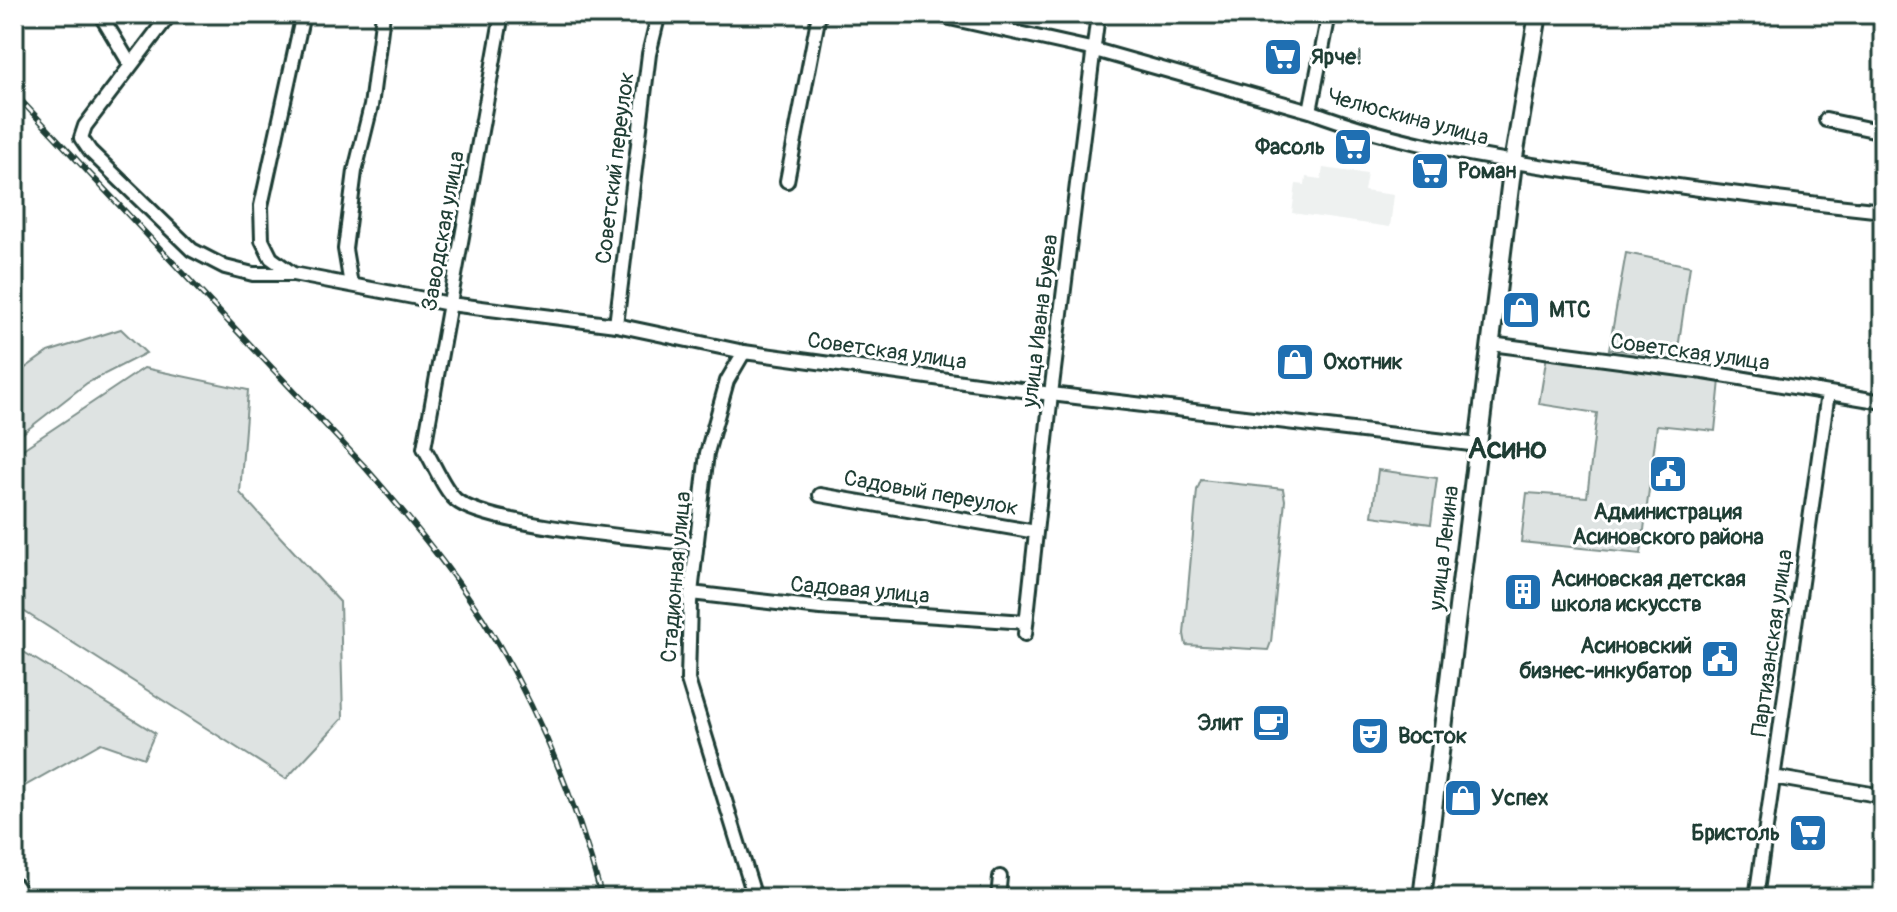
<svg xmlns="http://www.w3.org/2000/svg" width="1897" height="912" font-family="Pangolin,sans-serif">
<rect width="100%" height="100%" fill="#fff"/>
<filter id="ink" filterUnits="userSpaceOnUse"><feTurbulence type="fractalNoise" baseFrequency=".0125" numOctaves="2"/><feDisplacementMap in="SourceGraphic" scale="16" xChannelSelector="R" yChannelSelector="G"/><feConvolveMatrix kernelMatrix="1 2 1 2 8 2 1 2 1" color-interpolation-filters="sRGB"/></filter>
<g filter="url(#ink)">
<path fill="#eef1f0" d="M14,146L24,336L14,343Z
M1323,168L1367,174L1364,191L1394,195L1390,227L1292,213L1296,184L1305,185L1306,177L1321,179Z"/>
<path fill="#dee3e2" stroke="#7e908b" stroke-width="2" d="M1626,253L1690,266L1677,356L1609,349Z
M121,329L146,353L87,383L14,440V376L48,352Z
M1547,355L1720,380L1715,431L1657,425L1641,554L1521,542L1527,493L1587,497L1597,413L1539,404Z
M144,368L248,390L240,493L340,602L343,718L286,779L14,605V455Z
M1378,470L1437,478L1431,524L1372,516Z
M1201,480L1283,489L1285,500L1271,642L1268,650L1186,645L1184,634L1197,490Z
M14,646L155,733L144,758L101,743L14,792Z"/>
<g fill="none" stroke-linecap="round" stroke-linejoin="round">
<g stroke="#1f3d34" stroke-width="18">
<path id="minor" d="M100,14L130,64
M170,14L85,126L81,138L90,151L192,250L225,267L253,274H293L450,304L616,325L744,352L1051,394L1479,445
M502,14L424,448C433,462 444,490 456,500C486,526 650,539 697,544
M643,14L658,17L660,14
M932,14L1095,50L1310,111C1403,146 1502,161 1600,175C1694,189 1788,201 1883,211
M1310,111L1329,14
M1826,120L1883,132
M787,181L819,14
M293,274L271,258L262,240L261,206L303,14
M351,285L345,249L355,171L371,106L383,14
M616,325L649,54L658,17
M1491,344L1704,372L1883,402
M744,352L727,381L707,453L690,602L688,680L755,898
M820,495L1036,532
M691,593L820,608L1026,622
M1025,634L1051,394L1098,14
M1773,777L1883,796
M14,884L24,898
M998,898L1000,877
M1756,898L1828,393"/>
</g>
<g stroke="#1f3d34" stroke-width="22">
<path id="major" d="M1422,898L1513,163L1538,14"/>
</g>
<use href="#minor" stroke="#fff" stroke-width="12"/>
<use href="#major" stroke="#fff" stroke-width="16"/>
<g stroke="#1f3d34" stroke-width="6">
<path id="rail" d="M14,93L364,466C406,514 448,565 483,619C537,705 576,801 602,898"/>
</g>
<use href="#rail" stroke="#fff" stroke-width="3" stroke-dasharray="9" stroke-linecap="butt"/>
</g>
</g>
<defs>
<g id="supermarket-square" transform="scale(2)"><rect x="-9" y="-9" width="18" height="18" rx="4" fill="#1f6fb2" stroke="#fff"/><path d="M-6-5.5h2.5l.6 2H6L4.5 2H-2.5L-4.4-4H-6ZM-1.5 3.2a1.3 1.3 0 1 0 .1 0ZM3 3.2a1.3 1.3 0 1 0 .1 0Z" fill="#fff"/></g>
<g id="shop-square" transform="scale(2)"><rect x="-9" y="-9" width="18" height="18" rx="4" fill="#1f6fb2" stroke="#fff"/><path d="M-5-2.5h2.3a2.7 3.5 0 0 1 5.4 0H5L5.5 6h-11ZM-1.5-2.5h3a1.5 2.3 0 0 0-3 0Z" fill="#fff"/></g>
<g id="civic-square" transform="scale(2)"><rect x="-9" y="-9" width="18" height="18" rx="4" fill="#1f6fb2" stroke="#fff"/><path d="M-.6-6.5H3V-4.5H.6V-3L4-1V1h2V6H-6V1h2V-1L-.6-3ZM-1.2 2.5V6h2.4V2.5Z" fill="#fff"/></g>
<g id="building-square" transform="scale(2)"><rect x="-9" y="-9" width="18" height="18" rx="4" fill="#1f6fb2" stroke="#fff"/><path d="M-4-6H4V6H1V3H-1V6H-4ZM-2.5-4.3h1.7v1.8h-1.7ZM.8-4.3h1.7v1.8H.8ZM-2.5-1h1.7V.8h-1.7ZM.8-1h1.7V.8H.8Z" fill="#fff"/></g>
<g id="cafe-square" transform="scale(2)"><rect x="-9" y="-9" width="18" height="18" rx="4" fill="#1f6fb2" stroke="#fff"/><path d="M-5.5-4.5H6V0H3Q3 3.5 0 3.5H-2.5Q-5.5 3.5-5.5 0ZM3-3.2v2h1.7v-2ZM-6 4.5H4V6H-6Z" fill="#fff"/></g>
<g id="theatre-square" transform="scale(2)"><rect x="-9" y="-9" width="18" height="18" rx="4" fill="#1f6fb2" stroke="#fff"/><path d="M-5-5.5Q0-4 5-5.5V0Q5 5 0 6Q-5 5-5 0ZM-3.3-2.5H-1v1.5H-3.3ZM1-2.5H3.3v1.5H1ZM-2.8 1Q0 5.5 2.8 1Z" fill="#fff"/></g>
</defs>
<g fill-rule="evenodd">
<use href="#supermarket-square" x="1283" y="57"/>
<use href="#supermarket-square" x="1353" y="147"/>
<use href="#supermarket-square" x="1430" y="171"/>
<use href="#shop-square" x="1521" y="310"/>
<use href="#shop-square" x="1295" y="362"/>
<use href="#civic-square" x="1668" y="474"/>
<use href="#building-square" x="1523" y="592"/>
<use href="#civic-square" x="1720" y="659"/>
<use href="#cafe-square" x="1271" y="723"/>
<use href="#theatre-square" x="1370" y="736"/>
<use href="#shop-square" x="1463" y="798"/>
<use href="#supermarket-square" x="1808" y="833"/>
</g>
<g text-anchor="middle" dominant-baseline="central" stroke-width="6" stroke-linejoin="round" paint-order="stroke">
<g font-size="22" font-weight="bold" fill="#1f3d34" stroke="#fff" text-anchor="start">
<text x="1311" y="57">Ярче!</text>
<text x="1325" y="147" text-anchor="end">Фасоль</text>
<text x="1458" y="171">Роман</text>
<text x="1549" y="310">МТС</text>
<text x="1323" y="362">Охотник</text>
<text x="1668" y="512" text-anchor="middle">Администрация<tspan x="1668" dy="25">Асиновского района</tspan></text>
<text x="1551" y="579">Асиновская детская<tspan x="1551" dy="25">школа искусств</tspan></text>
<text x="1692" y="646" text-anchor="end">Асиновский<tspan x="1692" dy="25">бизнес-инкубатор</tspan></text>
<text x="1243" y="723" text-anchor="end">Элит</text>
<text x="1398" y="736">Восток</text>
<text x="1491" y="798">Успех</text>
<text x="1780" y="833" text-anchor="end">Бристоль</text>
</g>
<g font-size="22" fill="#1f3d34" stroke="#fff">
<text transform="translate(1408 117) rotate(15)">Челюскина улица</text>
<text transform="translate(615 168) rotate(-83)">Советский переулок</text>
<text transform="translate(443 231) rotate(-80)">Заводская улица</text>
<text transform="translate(1040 321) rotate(-83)">улица Ивана Буева</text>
<text transform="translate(887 351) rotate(8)">Советская улица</text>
<text transform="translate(1690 352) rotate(8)">Советская улица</text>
<text transform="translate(931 493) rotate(10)">Садовый переулок</text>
<text transform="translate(1444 548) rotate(-83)">улица Ленина</text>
<text transform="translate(676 577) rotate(-85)">Стадионная улица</text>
<text transform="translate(860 590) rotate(5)">Садовая улица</text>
<text transform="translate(1772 643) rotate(-82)">Партизанская улица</text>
</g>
<g font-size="30" font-weight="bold" fill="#1f3d34" stroke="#fff">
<text x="1507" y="448">Асино</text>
</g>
</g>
<rect width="1897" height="912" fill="none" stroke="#fff" stroke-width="48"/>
<rect x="24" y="24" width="1849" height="864" fill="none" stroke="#1f3d34" stroke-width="3" filter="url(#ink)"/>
</svg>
